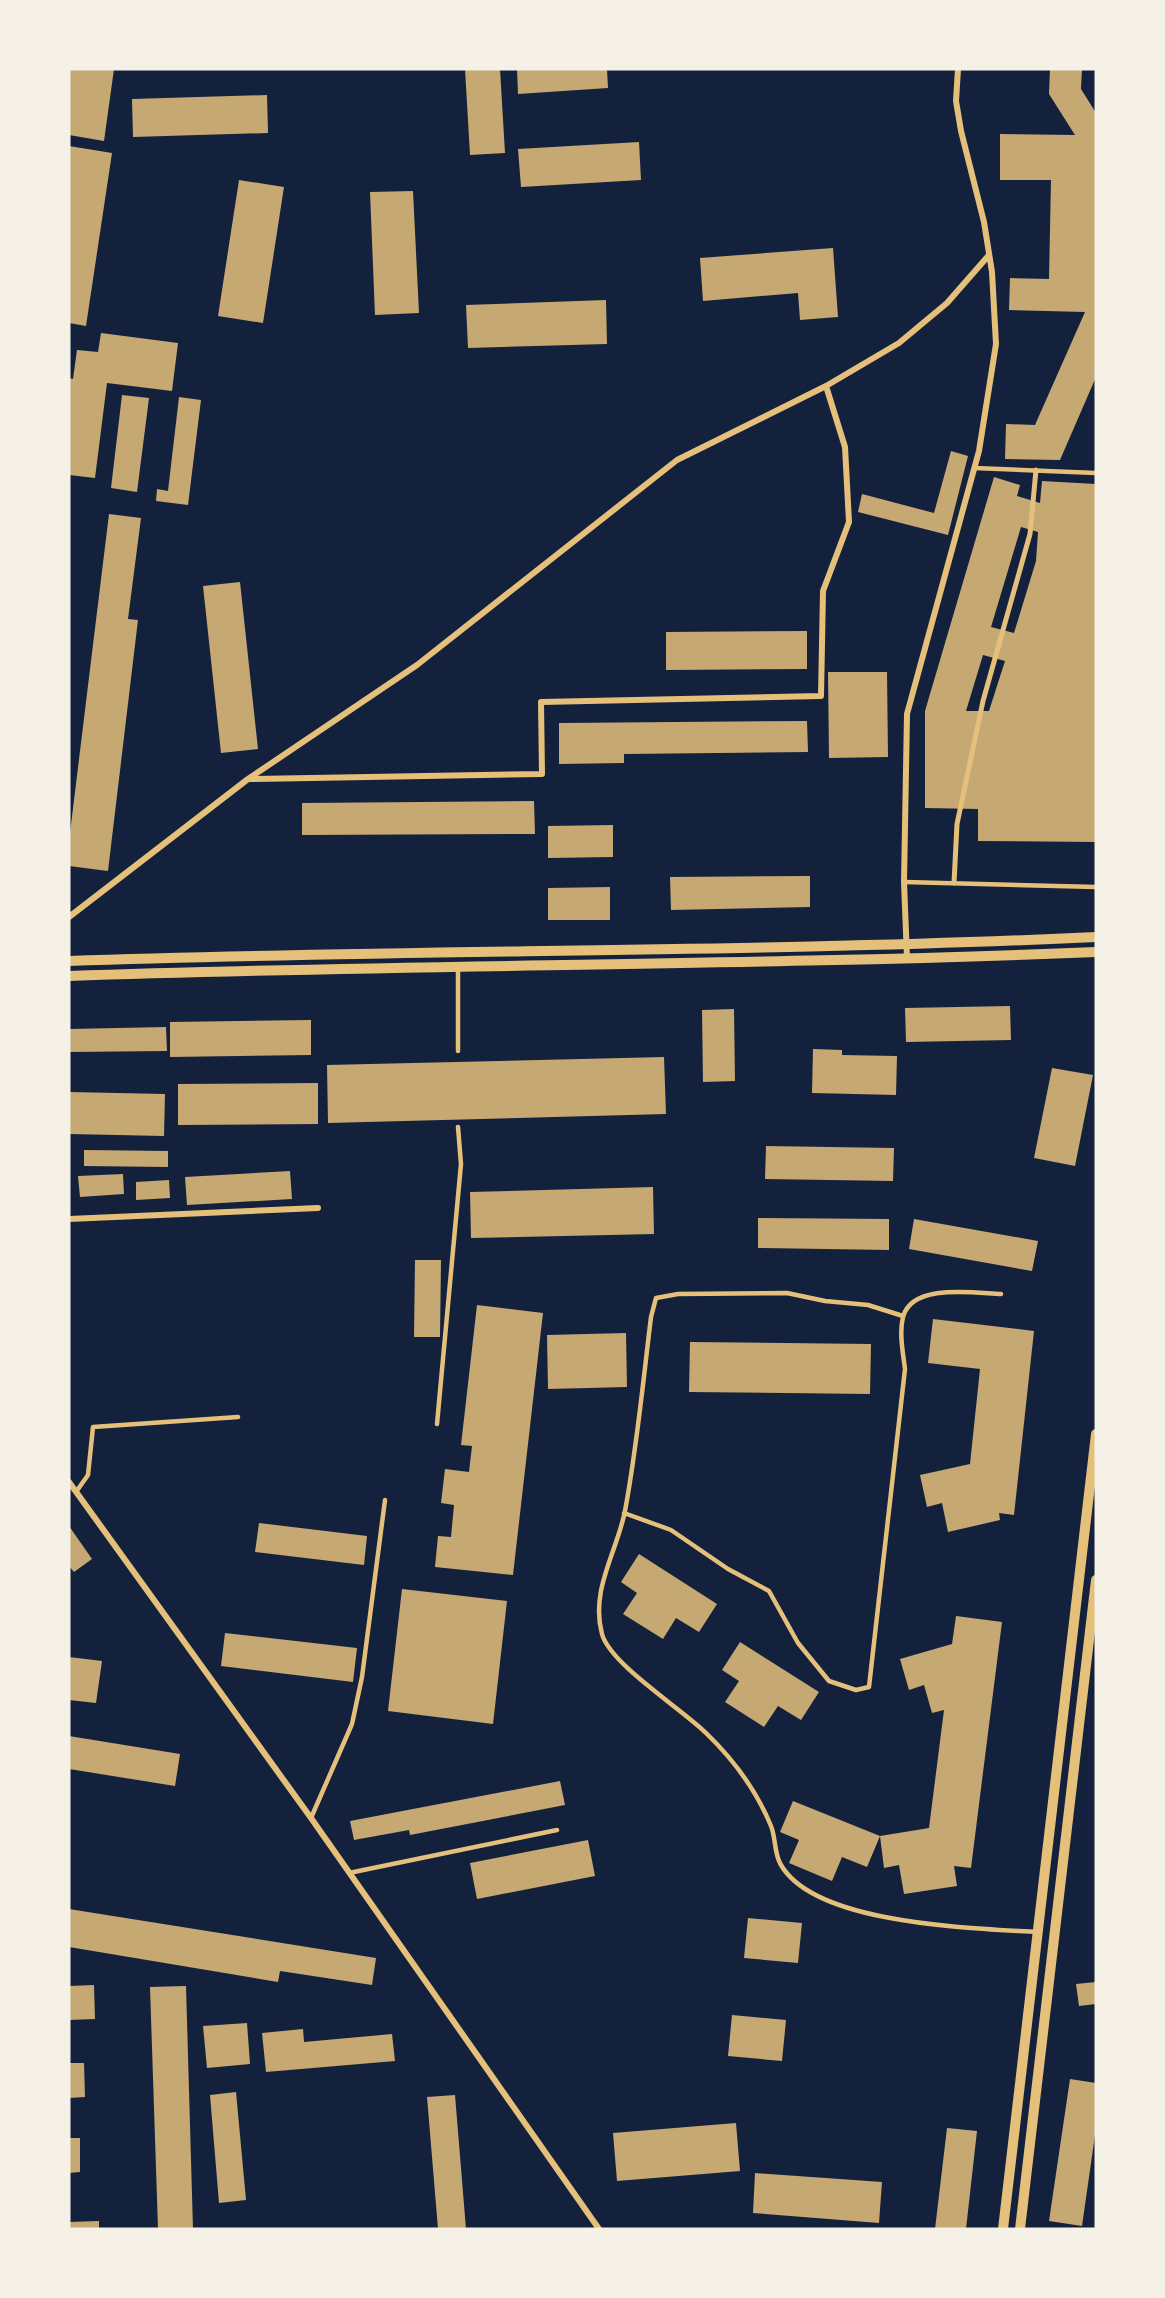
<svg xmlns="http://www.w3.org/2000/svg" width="1165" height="2298" font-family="Commissioner,sans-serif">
<rect width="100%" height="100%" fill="#14213d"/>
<path fill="#c6a872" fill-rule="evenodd" d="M69,69H114L104,141L69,135Z
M465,69H500L505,153L470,155Z
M517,69H607L608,88L518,94Z
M1050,69H1082L1081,89L1096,113V377L1060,460L1005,459L1006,424L1035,425L1085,312L1009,310L1010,278L1049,279L1051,180H1000V134L1075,135L1049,94Z
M267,95L268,133L133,137L132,99Z
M639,142L641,180L521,187L518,149Z
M69,146L112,153L86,326L69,323Z
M239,180L284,187L263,323L218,316Z
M413,191L419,313L375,315L370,192Z
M833,248L838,317L800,320L798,293L703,301L700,258Z
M606,300L607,344L468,348L466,305Z
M101,333L178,343L172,391L107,383L95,478L69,475V378L73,379L77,350L98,352Z
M122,395L149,398L137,492L111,488Z
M179,397L201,400L188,505L156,501L157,489L168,491Z
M951,451L968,456L948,535L858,512L862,494L934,513Z
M994,477L1020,485L1017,496L1040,503L1042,481L1096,484V842L978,841V809L925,808V711ZM1021,527L1038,532L1036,561L1014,633L991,627ZM983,655L1005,661L989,711H966Z
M109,514L141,518L128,619L138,620L108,871L69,866V841Z
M240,582L258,749L221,753L203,586Z
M807,631V669L666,670V632Z
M828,672H887L888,757L829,758Z
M807,721L808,752L624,754V763L559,764V723Z
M534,801L535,834L302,835V803Z
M613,825V857L548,858V826Z
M810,876V907L671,910L670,877Z
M610,887V920H548V888Z
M1010,1006L1011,1040L906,1042L905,1008Z
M734,1009L735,1081L703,1082L702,1010Z
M311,1020V1055L170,1057V1022Z
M166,1027L167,1051L69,1052V1029Z
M813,1049L842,1050V1055L897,1056L896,1095L812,1093Z
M664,1057L666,1114L328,1123L327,1065Z
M1052,1068L1093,1075L1075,1166L1034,1158Z
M318,1083V1124L178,1125V1084Z
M69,1092L165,1094L164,1136L69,1134Z
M766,1146L894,1148L893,1181L765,1179Z
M84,1150L168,1151V1167L84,1166Z
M290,1171L292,1199L187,1205L185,1177Z
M123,1174L124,1194L80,1197L78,1176Z
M169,1180L170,1198L136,1200V1182Z
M653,1187L654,1234L471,1238L470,1192Z
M758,1218L889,1219V1250L758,1248Z
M914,1219L1038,1241L1032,1271L909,1249Z
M415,1260H441L440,1337H414Z
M477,1305L543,1313L513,1575L435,1567L438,1536L451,1537L454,1505L441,1503L445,1469L469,1472L472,1446L461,1445Z
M933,1319L1034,1331L1014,1515L999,1513L1000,1520L948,1532L942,1503L927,1507L920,1475L970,1464L980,1369L928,1363Z
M626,1333L627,1387L548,1389L547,1335Z
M690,1342L871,1344L870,1394L689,1392Z
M259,1523L367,1536L364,1565L255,1552Z
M69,1526L92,1559L74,1572L69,1566Z
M639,1554L717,1604L699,1632L676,1618L663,1639L623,1614L637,1593L621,1582Z
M402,1589L507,1601L493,1724L388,1711Z
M956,1616L1002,1622L971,1868L954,1866L957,1886L904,1894L899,1865L884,1868L880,1836L929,1828L944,1710L932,1713L924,1685L909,1690L900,1659L952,1644Z
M225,1633L357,1648L353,1682L221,1666Z
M740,1642L819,1692L801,1720L778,1706L764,1727L725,1702L739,1681L722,1670Z
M69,1657L102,1661L96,1703L69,1700Z
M69,1736L180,1754L175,1786L69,1769Z
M560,1781L565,1805L410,1835L409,1830L354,1840L350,1821Z
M793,1801L880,1836L867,1867L842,1857L832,1881L789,1863L799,1840L780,1832Z
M588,1840L595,1876L477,1899L470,1863Z
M69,1909L376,1958L372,1985L280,1971L278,1982L69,1947Z
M748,1918L802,1923L798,1963L744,1958Z
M1096,1982V2004L1079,2006L1076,1984Z
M94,1985L95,2019L69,2020V1986Z
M186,1986L193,2229H158L150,1987Z
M732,2015L786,2020L782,2061L728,2056Z
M247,2023L250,2064L207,2068L203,2026Z
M303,2029L304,2042L392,2034L395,2061L266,2072L262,2033Z
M69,2063H84L85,2097L69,2098Z
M1070,2079L1096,2083V2128L1082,2226L1049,2221Z
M236,2092L246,2200L219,2203L210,2095Z
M455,2095L466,2229H438L427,2097Z
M736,2123L740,2171L617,2181L613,2133Z
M947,2128L977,2131L966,2229H935Z
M69,2138H80V2172L69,2173Z
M755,2173L882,2182L879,2223L753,2213Z
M99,2221V2229H69V2222Z"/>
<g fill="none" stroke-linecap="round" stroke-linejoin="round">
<path stroke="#e5c07b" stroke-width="4.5" d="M974,468L1096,473
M904,882L1096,887
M458,1051V967
M903,1316L868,1305L825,1301L787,1293L678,1294L656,1298L651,1317C643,1382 637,1447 625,1511C617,1552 590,1590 602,1634C610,1664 682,1709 706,1733C733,1759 757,1792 771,1826C776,1838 774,1854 781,1865C816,1925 973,1928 1037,1932
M437,1424L461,1164L458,1127
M76,1492L88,1475L93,1427L238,1417
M624,1513L671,1530L728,1569L769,1591L798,1643L829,1681L856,1690L869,1687L905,1369C903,1353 899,1333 903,1317C912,1283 974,1293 1001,1294
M311,1818L352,1724L362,1677L385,1500
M349,1873L557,1830"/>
<path stroke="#e5c07b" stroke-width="5" d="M954,883L957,824L983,701L1030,534L1036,470"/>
<path stroke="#e5c07b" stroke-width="6" d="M249,779L542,774L541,702L821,696L823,591L849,522L845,447L826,386
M69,917L248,779L417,665L677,460L826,386L899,343L947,303L989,255
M907,958L904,882L907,714L979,451L996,344L992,272L984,222L961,131L956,101L958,69
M69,1219L318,1208
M69,1482L311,1818L599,2229"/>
<path stroke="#e5c07b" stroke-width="10" d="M69,961C411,949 754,953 1096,937
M69,976C411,964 754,966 1096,952
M1003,2229L1096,1434
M1020,2229L1096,1580"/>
</g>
<rect width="1165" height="2298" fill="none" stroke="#f6f1e7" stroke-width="141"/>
</svg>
